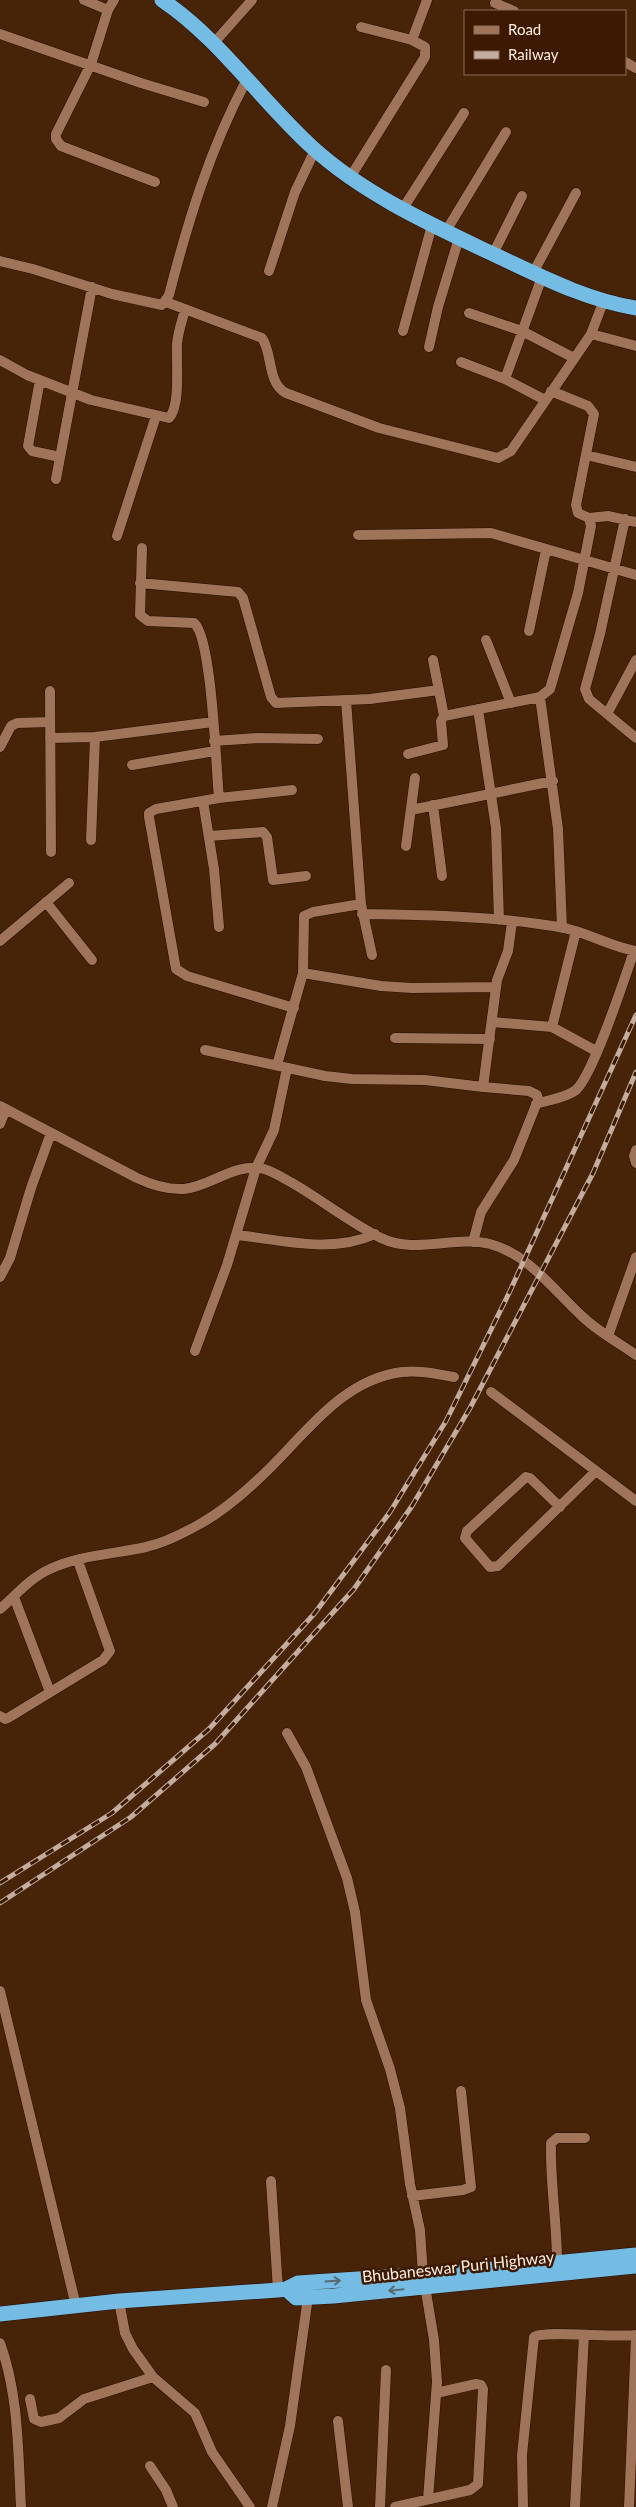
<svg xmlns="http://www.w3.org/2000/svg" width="636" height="2507" font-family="Lato,sans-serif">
<rect width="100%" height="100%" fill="#472308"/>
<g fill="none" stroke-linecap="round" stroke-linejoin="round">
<g stroke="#280e00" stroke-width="11">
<path id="street" d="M84,0L108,10
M114,0L108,10L91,64L56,134V139L61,146L155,182
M495,3L514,11
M0,34L141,83L204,102
M412,40L427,0
M213,44L252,0
M625,62L636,68
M351,176L425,57V47L412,40L361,27
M402,210L464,113
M446,231L506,132
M493,254L522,196
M0,261L33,269L112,294L162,305L169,295C188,221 210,149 246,81
M269,271L295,192L315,150
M533,273L576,193
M166,302L262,338C273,354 267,383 286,393L379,428L498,458L511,451L591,334L604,300
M469,313L522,331L574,358
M403,331L432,225
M591,334L636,346
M429,347L438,307L459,238
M0,360L27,375L91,400L169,418C181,406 176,361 177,344C178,332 182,321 185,310
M461,362L505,379L545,400
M505,379L542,277
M40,380L28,446L32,451L60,457
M586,455L636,467
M56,479L92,287
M589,518L608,516L636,522
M625,519L600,634L585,689L589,699L636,738
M358,535L491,533L636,575
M117,536L156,416
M142,548L140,615L148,621L194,623C212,637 216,769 219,798
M140,583L238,592L243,598L271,697L276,703L370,699L439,690
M529,631L546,550
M486,640L511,703
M433,660L444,716
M50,691L51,852
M540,697L558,829L562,928
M346,700L361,904L372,955
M478,709L496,828L499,920
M607,714L636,660
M50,738L95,737L213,722
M214,741L258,738L318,739
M0,747L11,726L17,723L50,722
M408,754L443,745L441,721L444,716L540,697L550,689L578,593L591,526L589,518L578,513L576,505L594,414L588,406L551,391
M132,765L215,751
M292,790L219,798L156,809L149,813V817L176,969L187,976L294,1008
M203,801L214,869L219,927
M433,805L442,876
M411,810L553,781
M209,836L263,832L267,837L273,880L306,876
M91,840L95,737
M406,846L415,778
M46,902L92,960
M362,914C429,915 498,916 564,928C589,933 611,947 636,951
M0,941L69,883
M303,973L381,986L412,988L496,987
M492,1022L552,1027L596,1051
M552,1027L576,931
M395,1038L490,1039
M205,1050L325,1076L352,1079L425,1080L483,1087
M277,1065L303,973L304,916L313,912L361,904
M536,1104C548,1100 566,1098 576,1090C594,1073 624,980 634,951
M0,1106L137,1178C152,1185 167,1190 184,1189C212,1186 235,1162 264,1169C275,1172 284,1179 294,1184C323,1201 351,1223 381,1238C416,1255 454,1235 490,1244C529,1254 555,1292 584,1318C599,1332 619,1343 636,1355
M0,1124L6,1109
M636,1150L634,1156L636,1163
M237,1235C283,1240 332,1254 375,1234
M473,1242L481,1212L514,1160L538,1100L537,1095L529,1091L483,1087L497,980L508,951L512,922
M0,1277L10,1258L31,1188L51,1133
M608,1336L636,1257
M195,1351L227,1265L256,1168L274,1130L287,1068
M491,1392L636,1501
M560,1507L530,1478L526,1477L467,1531L465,1538L490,1567L498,1566L596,1471
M14,1597L50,1692
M0,1609C16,1595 30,1578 50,1569C79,1555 115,1554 146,1547C164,1543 182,1534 198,1525C226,1510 250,1488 272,1466C309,1429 345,1379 402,1372C419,1370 437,1374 454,1377
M0,1716L5,1719L8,1718L103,1660L110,1651L78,1561
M287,1733L306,1767L347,1878L355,1912L366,2000L390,2069L400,2108L410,2184L420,2230L423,2275
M0,1991L76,2306
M271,2181L278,2290
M412,2196L463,2190L471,2187L461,2091
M557,2263C557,2222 550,2183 551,2143L557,2138H585
M425,2286L434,2340L437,2382L428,2499
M119,2301L125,2333L133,2349L153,2377L195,2413L212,2452L250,2507
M0,2343C19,2395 18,2453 21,2507
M30,2399L34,2419L41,2422L59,2418L84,2399L153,2377
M338,2421L348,2507
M150,2466L166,2490L173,2507
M272,2507L290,2426L308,2297
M380,2507L386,2370
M395,2507L470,2490L478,2484L483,2389L481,2385L476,2384L436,2393
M523,2507L522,2455L534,2337C544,2330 616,2338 636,2335
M575,2507L584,2335
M629,2507L636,2337"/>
</g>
<g stroke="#280e00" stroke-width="16">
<path id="highway" d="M162,0C220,39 261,101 313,148C365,195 432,225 495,255C540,276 586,300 636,308
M286,2289L296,2298L334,2296L636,2266
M0,2314L119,2301L278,2290L286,2289L298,2283L461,2272L636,2255"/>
</g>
<use href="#street" stroke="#9f7459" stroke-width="10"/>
<use href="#highway" stroke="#74bce3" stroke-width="15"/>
<g stroke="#c2ad9f" stroke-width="5">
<path id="rail" d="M0,1883L112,1813L209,1729L314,1614L390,1512L446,1421L510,1291L636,1015
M0,1903L131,1817L215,1744L354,1589L412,1506L470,1408L593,1173L636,1072"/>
</g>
<use href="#rail" stroke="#3c1900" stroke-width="3" stroke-dasharray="9" stroke-linecap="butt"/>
</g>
<defs><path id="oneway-shaft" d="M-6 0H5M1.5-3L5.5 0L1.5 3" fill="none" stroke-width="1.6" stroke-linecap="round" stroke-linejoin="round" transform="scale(1.25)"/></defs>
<g stroke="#586a72">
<use href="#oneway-shaft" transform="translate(333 2281) rotate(-4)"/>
<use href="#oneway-shaft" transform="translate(396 2290) rotate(174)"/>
</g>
<g text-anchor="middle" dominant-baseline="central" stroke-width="5" stroke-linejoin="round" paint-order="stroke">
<g font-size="16" fill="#fdefe6" stroke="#3c1900">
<text transform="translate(458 2266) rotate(-6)">Bhubaneswar Puri Highway</text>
</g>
</g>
<rect x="464" y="10" width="162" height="65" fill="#3c1900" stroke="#896f5c"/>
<rect x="474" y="26" width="25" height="8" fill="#9f7459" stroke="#896f5c"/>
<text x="508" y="35" font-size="15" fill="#fdefe6">Road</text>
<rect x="474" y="51" width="25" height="8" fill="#c2ad9f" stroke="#896f5c"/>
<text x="508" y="60" font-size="15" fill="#fdefe6">Railway</text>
</svg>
